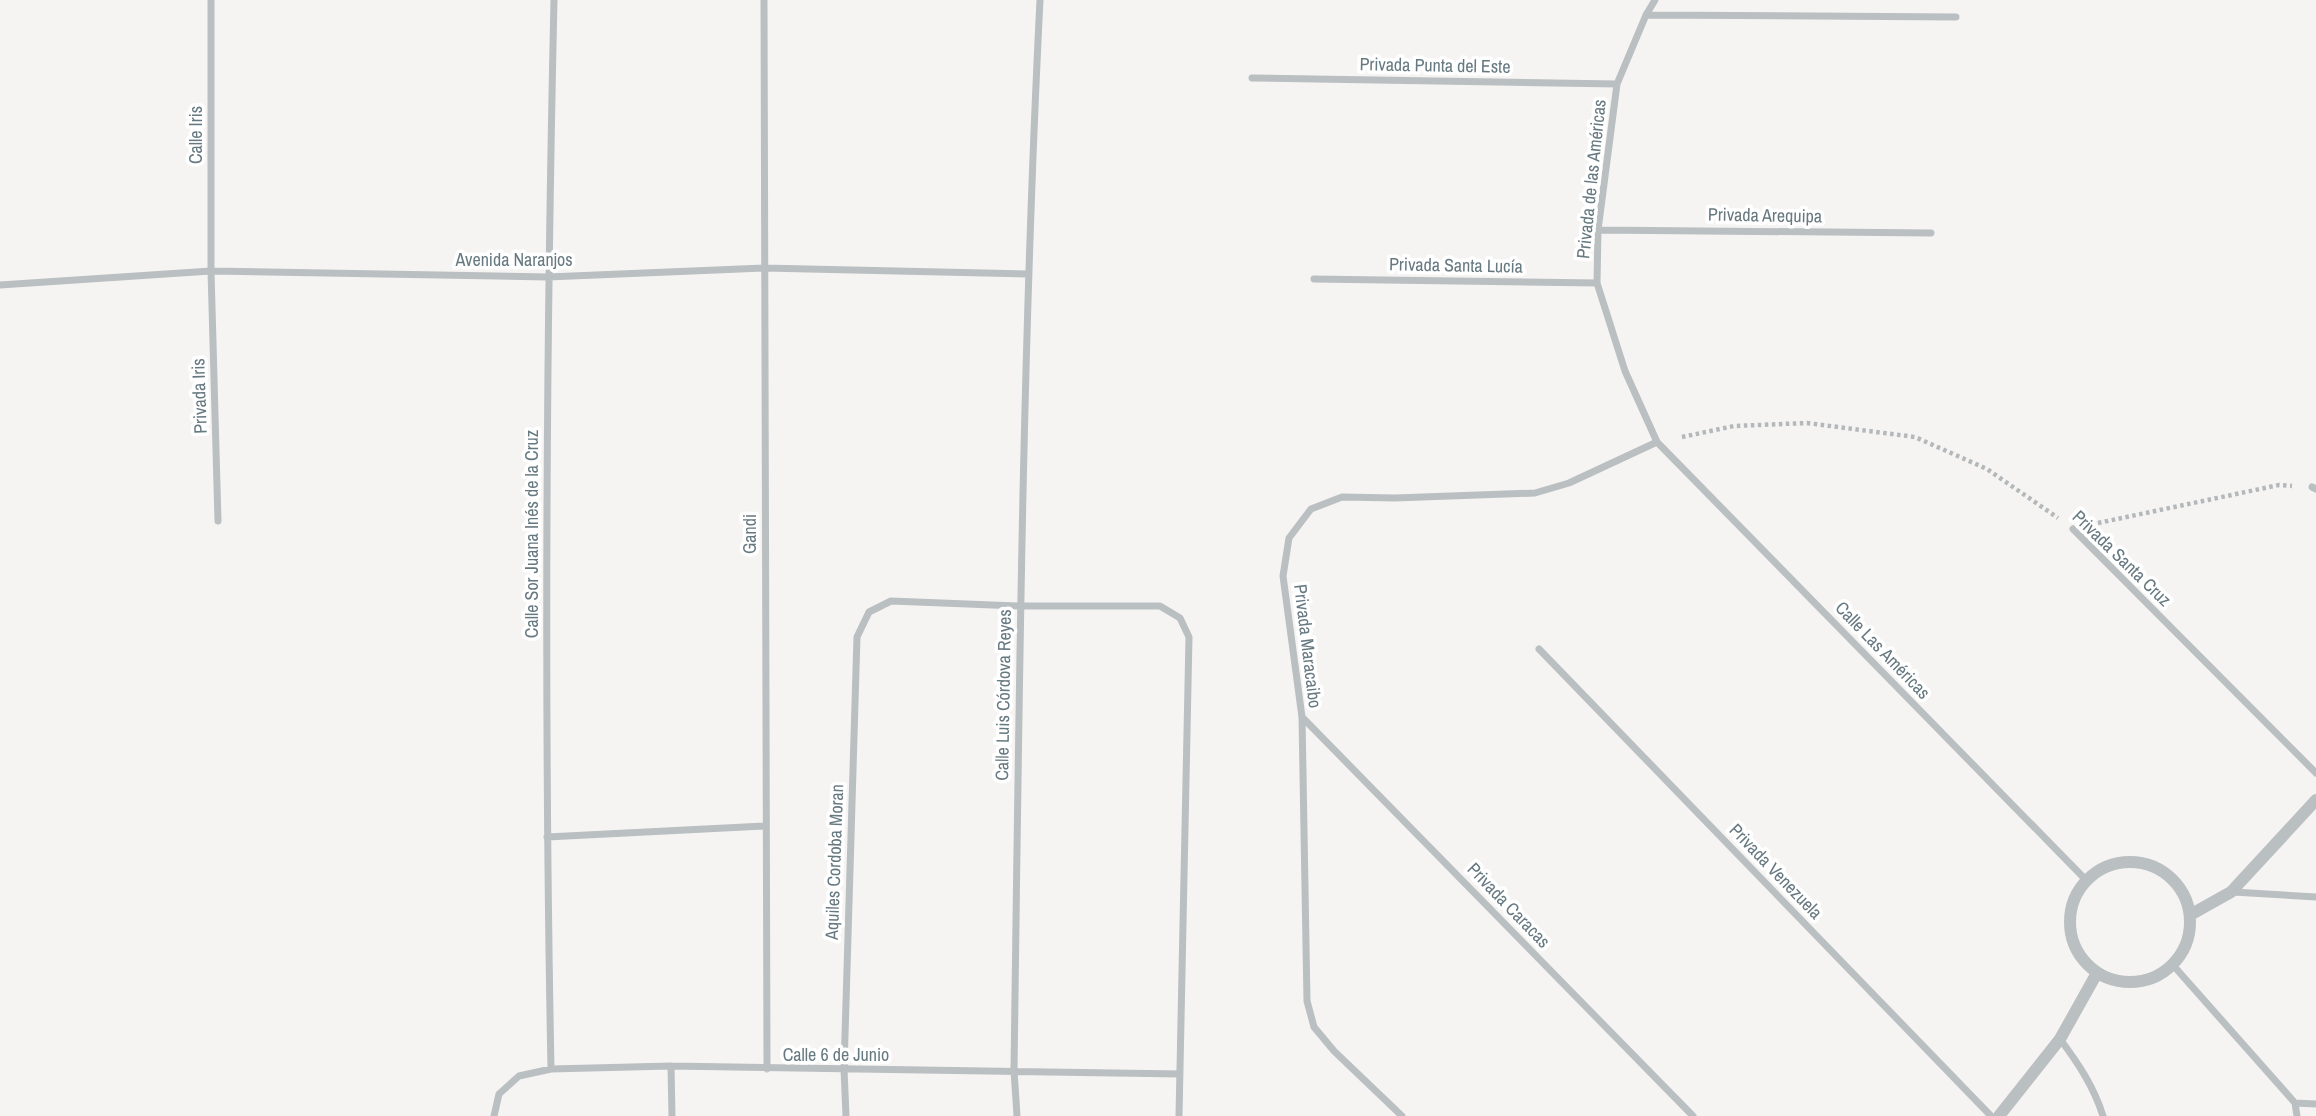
<svg xmlns="http://www.w3.org/2000/svg" width="2316" height="1116" font-family="'Archivo Narrow',sans-serif">
<rect width="100%" height="100%" fill="#f5f4f2"/>
<g fill="none" stroke-linecap="round" stroke-linejoin="round">
<path stroke="#b4b8ba" stroke-width="4.5" stroke-dasharray="3.5 3.5" stroke-linecap="butt" d="M1682,437L1734,426L1807,423L1915,437L1987,469L2058,518
M2098,523L2279,485L2292,486"/>
<path stroke="#babfc1" stroke-width="7" d="M211,0V271L218,521
M764,0L767,1069
M1655,0L1646,15L1617,84L1598,230L1597,283L1625,371L1657,442L2086,880
M1646,15L1956,17
M1252,78L1617,84
M1598,230L1931,233
M1314,279L1597,283
M0,285L211,271L548,277L764,268L1028,274
M2312,487L2316,489
M2073,529L2316,773
M1539,649L1991,1116
M1302,717L1693,1116
M547,837L765,826
M2233,892L2316,897
M2172,964L2295,1103L2297,1116
M2060,1039C2078,1063 2094,1087 2103,1116
M671,1066L672,1116
M551,1069C544,712 546,356 554,0
M2295,1103L2316,1104
M494,1116L499,1094L519,1076L551,1069L671,1066L1180,1074
M846,1116L844,1069L857,637L869,612L891,601L1020,606H1160L1180,618L1189,637L1179,1116
M1017,1116L1014,1070C1019,713 1022,357 1040,0
M1402,1116L1334,1051L1314,1027L1307,1001L1302,717L1283,576L1289,538L1311,509L1342,497L1395,498L1535,493L1569,483L1657,442"/>
<path stroke="#babfc1" stroke-width="12" d="M2070 922a60 60 0 1 1 120 0a60 60 0 1 1-120 0Z
M2190,915L2231,892L2316,800
M1999,1116L2060,1039L2097,973"/>
</g>
<g text-anchor="middle" dominant-baseline="central" stroke-width="7" stroke-linejoin="round" paint-order="stroke">
<g font-size="18" fill="#677980" stroke="#fff">
<text transform="translate(1435 65) rotate(1)">Privada Punta del Este</text>
<text transform="translate(195 135) rotate(-90)">Calle Iris</text>
<text transform="translate(1591 179) rotate(-84)">Privada de las Américas</text>
<text transform="translate(1765 215) rotate(1)">Privada Arequipa</text>
<text x="514" y="259">Avenida Naranjos</text>
<text transform="translate(1456 265) rotate(1)">Privada Santa Lucía</text>
<text transform="translate(199 396) rotate(-92)">Privada Iris</text>
<text transform="translate(531 534) rotate(-90)">Calle Sor Juana Inés de la Cruz</text>
<text transform="translate(749 534) rotate(-90)">Gandi</text>
<text transform="translate(2122 558) rotate(44)">Privada Santa Cruz</text>
<text transform="translate(1308 646) rotate(83)">Privada Maracaibo</text>
<text transform="translate(1883 650) rotate(46)">Calle Las Américas</text>
<text transform="translate(1003 695) rotate(-89)">Calle Luis Córdova Reyes</text>
<text transform="translate(834 862) rotate(-88)">Aquiles Cordoba Moran</text>
<text transform="translate(1776 871) rotate(46)">Privada Venezuela</text>
<text transform="translate(1509 905) rotate(46)">Privada Caracas</text>
<text x="836" y="1054">Calle 6 de Junio</text>
</g>
</g>
</svg>
